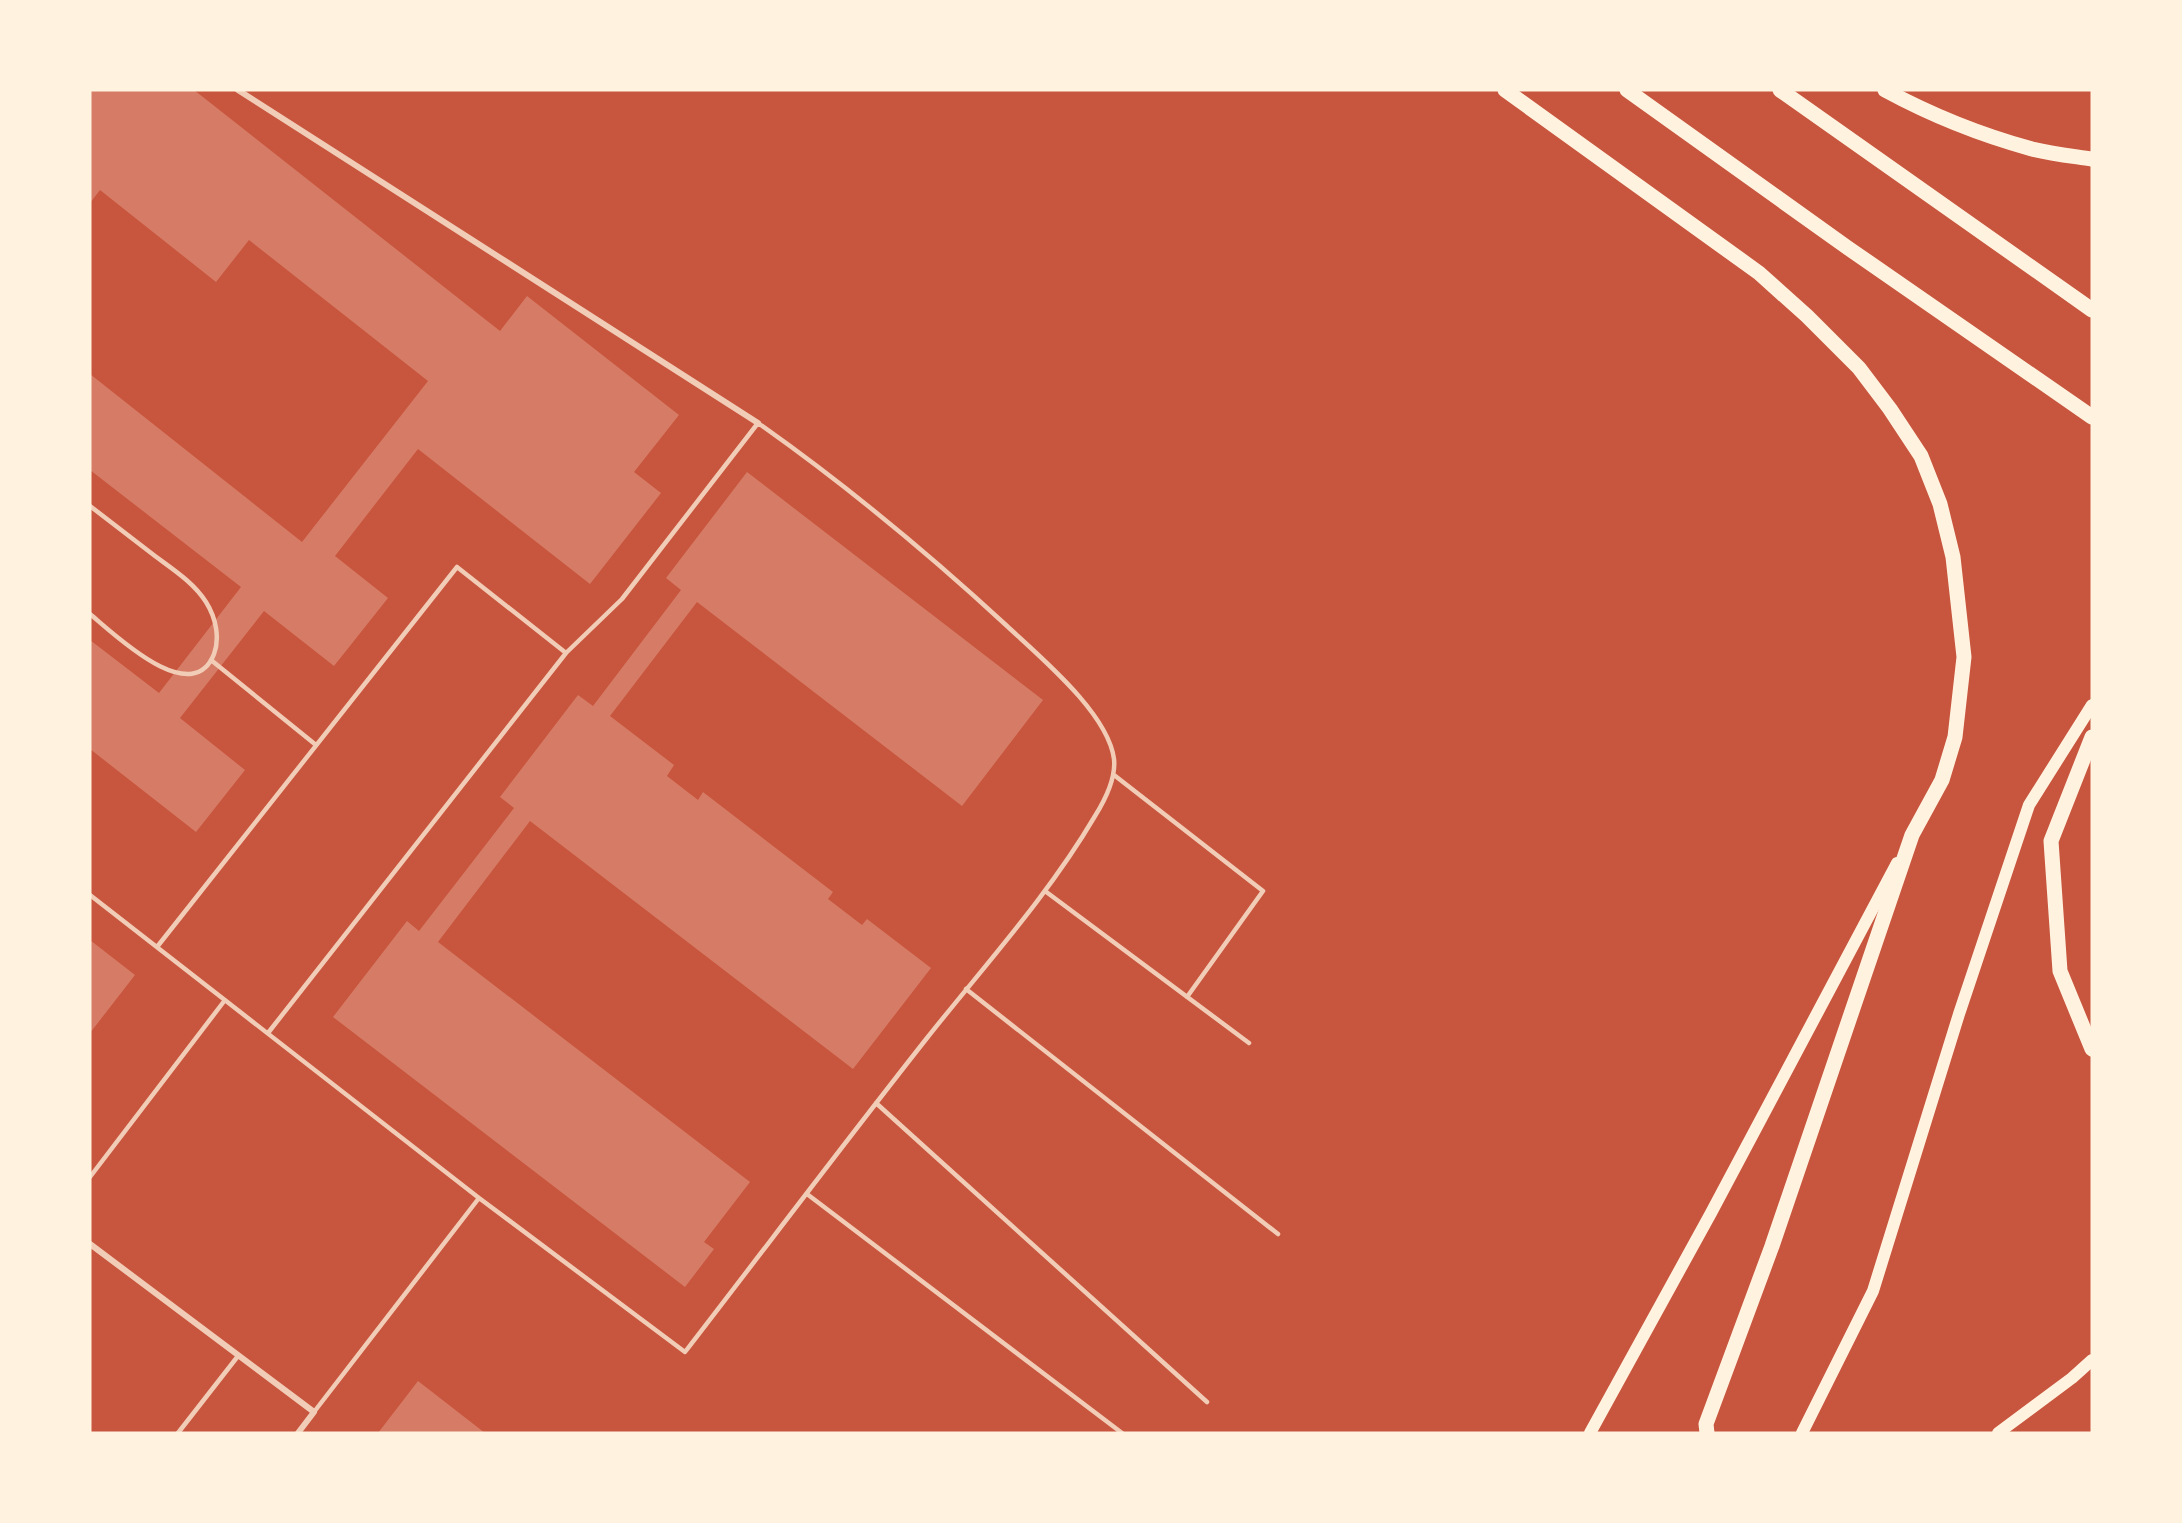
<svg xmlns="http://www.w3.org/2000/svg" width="2182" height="1523" font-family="Montserrat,sans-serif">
<rect width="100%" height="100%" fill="#c8553d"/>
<path fill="#d67c66" d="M91,90H194L500,331L527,296L679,415L634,472L661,493L590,584L418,449L335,556L388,598L334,666L264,611L180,718L245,770L196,832L90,749V640L159,693L241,587L90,470V374L302,542L428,381L249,240L216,282L100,190L90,203Z
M747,472L1043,700L962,806L697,602L610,716L674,765L667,776L698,800L703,792L833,892L828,899L862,925L867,919L931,968L853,1069L530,821L438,942L750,1182L704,1242L714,1249L685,1287L333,1017L407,921L419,931L514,808L500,797L578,695L593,706L681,590L666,578Z
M90,940L135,975L90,1033Z
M418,1381L485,1433H378Z"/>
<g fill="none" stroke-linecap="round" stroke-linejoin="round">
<path stroke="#f1ccb7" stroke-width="4.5" d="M90,506C112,523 134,540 155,556C174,570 194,583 206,602C216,618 220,638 214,654C192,710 113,633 90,614
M211,660L316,745
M1114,775L1263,891L1187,997
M1045,891L1249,1043
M90,895L479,1198L314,1412
M157,947L457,567L566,653
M966,989L1278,1234
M268,1033L566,653L622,599L758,423C846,485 928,553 1007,626C1040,657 1108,713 1114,759C1116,778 1105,800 1095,816C1048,896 984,966 927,1038C845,1142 766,1247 685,1352L479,1198
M876,1103L1207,1402
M90,1177L225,1000
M807,1194L1122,1433
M178,1433L238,1356"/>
<path stroke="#f1ccb7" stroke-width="6" d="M238,90L758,423
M90,1244L314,1412L298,1433"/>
<path stroke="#fff3e0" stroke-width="12" d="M1590,1433L1711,1213L1897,863
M1802,1433L1873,1291L1959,1014L2029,805L2092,705
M1998,1433L2072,1378L2092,1360"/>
<path stroke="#fff3e0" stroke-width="15" d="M1505,90L1759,273L1807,316L1859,368L1890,409L1921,456L1940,504L1953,557L1964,657L1955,737L1942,780L1912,835L1772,1246L1706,1424L1707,1433
M1627,90L1848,248L2092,417
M1780,90L2092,310
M1885,90C1931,115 1981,135 2032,149C2052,154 2072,156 2092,159
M2092,737L2051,841L2060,971L2092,1049"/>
</g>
<rect width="2182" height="1523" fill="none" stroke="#fff3e0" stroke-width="183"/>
</svg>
